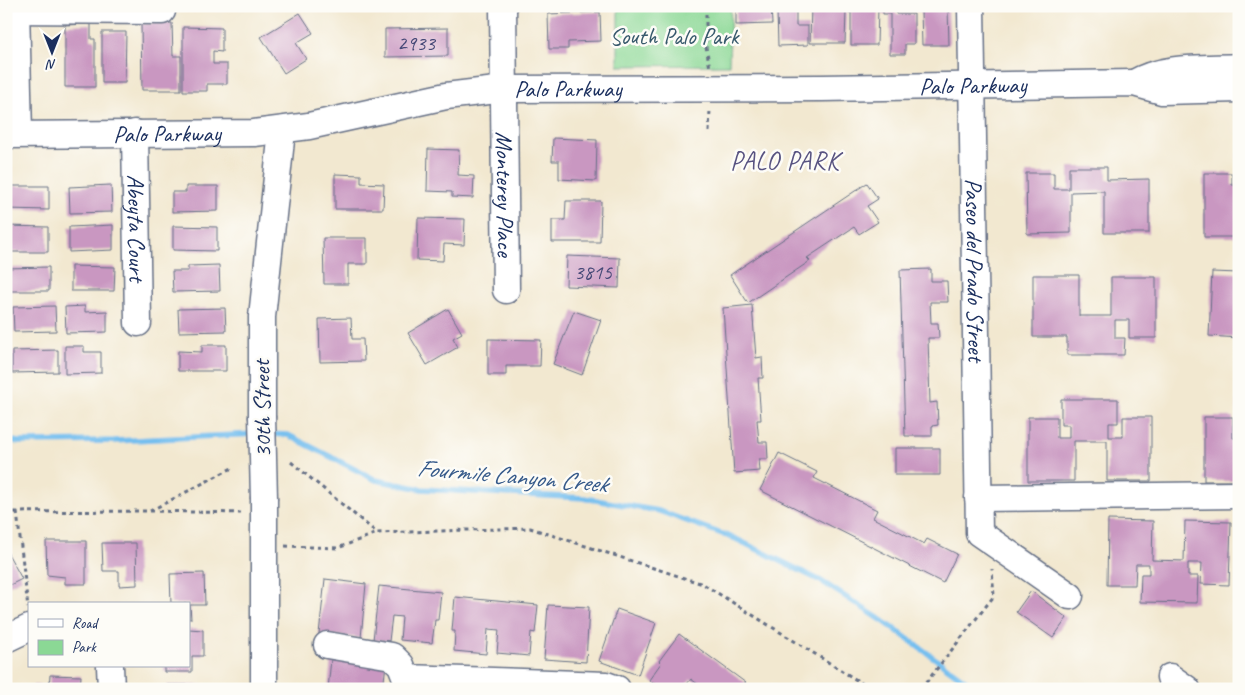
<svg xmlns="http://www.w3.org/2000/svg" width="1245" height="695" font-family="Caveat,sans-serif">
<rect width="100%" height="100%" fill="#fdfcf7"/>
<filter id="ink" filterUnits="userSpaceOnUse"><feTurbulence type="fractalNoise" baseFrequency=".02" numOctaves="2"/><feDisplacementMap in="SourceGraphic" scale="10" xChannelSelector="R" yChannelSelector="G"/><feConvolveMatrix kernelMatrix="1 2 1 2 8 2 1 2 1" color-interpolation-filters="sRGB"/></filter>
<filter id="wash" filterUnits="userSpaceOnUse"><feTurbulence type="fractalNoise" baseFrequency=".0096" numOctaves="4" result="noise"/><feDisplacementMap in="SourceGraphic" scale="20" xChannelSelector="R" yChannelSelector="G"/><feGaussianBlur stdDeviation="1.12" result="paint"/><feColorMatrix in="noise" values="0 0 0 0 0 0 0 0 0 0 0 0 0 0 0 0 0 1.4 0 .05"/><feComposite in="paint" operator="in"/></filter>
<g filter="url(#wash)">
<rect width="100%" height="100%" fill="#f2e8d0"/>
<path fill="#8bd895" stroke="#53847a" d="M618,6H731L729,65L618,66Z"/>
<g fill="none" stroke-linecap="round" stroke-linejoin="round">
<path stroke="#76bfef" stroke-width="5.5" d="M268,434L288,435L376,480L422,489L584,498L659,511L736,539L821,581L886,623L977,689
M6,440L19,442L114,441L256,434"/>
</g>
<g id="blocks">
<path fill="#c997c1" d="M736,6H771L772,24L736,25Z
M773,6H796V26H808V45L778,46L777,11H773Z
M811,6H826V11H846L845,43H810Z
M848,6L878,7L877,45H851V12H848Z
M883,6H896V14H914V44H905V54H890V14H883Z
M913,6L948,7L949,45H922L921,11H914Z
M600,12L601,41L568,42V49H549L548,14Z
M300,13L313,33L296,43L306,59L284,73L261,37Z
M172,23L173,56H181V90H142L141,24Z
M91,24V39H95V87H65V25Z
M183,27L222,28V52L213,51V64H227V84H207V91H183Z
M448,28V56L385,57V29Z
M102,32H126L125,83H102Z
M553,138L597,140L596,181L559,179V161H552Z
M428,149L459,150L458,175L474,176L473,198L452,197V192L427,191Z
M1237,154H1239V228H1236L1235,237H1204V173H1232V185H1237Z
M1069,167H1107V180L1149,179V233H1104V191L1071,192V233L1027,234L1026,173H1054V189H1069Z
M335,174L361,175V183L384,184L383,209H335Z
M867,183L878,199L867,206L878,222L859,234L854,227L807,258L810,261L748,303L730,275Z
M111,185L112,212L70,213L69,187Z
M6,186H49V210L6,209Z
M186,186H218V211L172,212V192H186Z
M566,201H601L600,242H552V220H565Z
M418,218L465,219L464,245L444,244L443,261L417,260Z
M113,225V250L69,252V227Z
M6,226L48,227V252H6Z
M173,226L217,227V251L173,250Z
M323,238H367V264H348V284H324Z
M567,256L620,258L619,288L566,286Z
M219,265L220,291L173,292L172,271H188V266Z
M71,266L115,267L114,291H71Z
M49,267V291H7L6,268Z
M931,269V281H947L948,302H930L931,323H938L939,338H928L930,403L937,402L938,425L932,426V436H905L900,270Z
M1212,272L1239,273V338L1209,336Z
M1033,275H1079V316H1111V277H1156V338H1129V320H1115V338H1125L1124,355H1067V337H1033Z
M752,305L756,358L762,357L763,378H758L761,420H757L759,442H767L768,459H759L760,471L734,473L723,308Z
M55,306L56,331L14,332L13,307Z
M85,306V312L107,311V332L66,333L65,307Z
M225,308L226,331L179,332L178,309Z
M448,309L462,333L453,338L458,347L427,365L408,333Z
M574,311L601,320L582,375L553,364Z
M351,318L352,339H363L364,361L320,362L319,319Z
M488,339L541,340L540,366H506V375H488Z
M202,345H226V371H178V351L202,352Z
M65,346H84V352H101V373L65,374Z
M58,350V372L12,373V351Z
M1061,399H1118V423H1109V437H1123V417H1151V481H1107V441H1074V481H1028V417H1057V438H1069V425H1061Z
M1237,399H1239V425H1237Z
M1204,417H1233V438H1239V481H1204Z
M895,448H940V475H895Z
M779,453L817,472L814,478L877,510L873,518L924,544L927,539L957,554L943,583L760,490Z
M1108,520L1153,521L1152,560L1184,561L1185,521L1231,522L1229,585L1201,584L1202,563H1188V576H1198L1197,603L1140,602L1141,574H1149V564H1136L1135,585H1107Z
M46,541H86V584H65V577L47,575Z
M102,543H136L137,585L119,586V571H103Z
M6,550L22,579L6,587Z
M204,573L205,605H190L191,619H189V604H171L170,574Z
M325,579L366,584L361,638L319,634Z
M379,586L441,592L438,620H435L432,643L400,640L402,617L392,616L389,641L373,640Z
M1031,591L1067,618L1053,638L1016,612Z
M455,597L538,605L535,633L531,632L529,656L497,653L499,630L488,629L486,654L454,651L455,631H452Z
M548,605L589,607L586,662L544,659Z
M617,609L656,623L638,675L599,661Z
M189,629L203,630V656H192V672H164V666H189Z
M679,634L746,683L741,689H696L699,685L691,679L683,689H662L649,680L661,663L659,661Z
M331,659L386,664L383,689H328Z
M50,675L81,676L80,689H33V685L49,686Z
M167,685H202V689H167Z"/>
</g>
</g>
<g filter="url(#ink)">
<use href="#blocks" fill-opacity="0" stroke="#667086" stroke-width="1"/>
<g fill="none" stroke-linecap="round" stroke-linejoin="round">
<g stroke="#667086" stroke-width="29">
<g id="minor">
<path d="M16,6L19,134"/>
<path id="s1" d="M503,6L506,290"/>
<path id="s2" d="M971,6L979,533L1070,596"/>
<path d="M6,10L162,11"/>
<path d="M1134,83C1164,65 1205,69 1239,67"/>
<path id="s3" d="M135,133L138,323"/>
<path id="s4" d="M6,135L254,133L309,126L446,96L505,89L822,88L1134,83L1162,91L1239,89"/>
<path d="M262,416V317L282,131"/>
<path d="M978,498L1239,495"/>
<path d="M264,499V689"/>
<path d="M6,639L29,628"/>
<path d="M327,645L392,656L401,665L406,678L606,685L617,689"/>
<path d="M110,666L111,689"/>
<path d="M1170,677L1187,689"/>
</g>
</g>
<path stroke="#667086" stroke-width="3" stroke-dasharray="4 4" stroke-linecap="butt" d="M706,6V47L710,68
M709,132L710,109
M291,462L377,533L530,528L703,584L871,689
M150,511L241,513
M6,512L150,511L234,467
M17,512L28,608
M285,546L338,548L377,533
M921,689L994,596L992,569"/>
<use href="#minor" stroke="#fff" stroke-width="26"/>
<g stroke="#667086" stroke-width="29" stroke-linecap="butt">
<path id="minor-bridge" d="M262,416L264,499"/>
</g>
<use href="#minor-bridge" stroke="#fff" stroke-width="26"/>
</g>
</g>
<g text-anchor="middle" dominant-baseline="central" stroke-width="5" stroke-linejoin="round" paint-order="stroke">
<g font-size="21" fill="#464977">
<text x="416" y="43">2933</text>
<text x="593" y="272">3815</text>
</g>
<g font-size="24" fill="#37596c" stroke="#fdfcf7">
<text x="674" y="36">South Palo Park</text>
</g>
<g font-size="24" fill="#1b2f5e" stroke="#fdfcf7">
<text stroke="none"><textPath href="#s4" startOffset="971">Palo Parkway</textPath></text>
<text stroke="none"><textPath href="#s4" startOffset="566">Palo Parkway</textPath></text>
<text stroke="none"><textPath href="#s4" startOffset="161">Palo Parkway</textPath></text>
<text stroke="none"><textPath href="#s1" startOffset="188">Monterey Place</textPath></text>
<text stroke="none"><textPath href="#s3" startOffset="95">Abeyta Court</textPath></text>
<text stroke="none"><textPath href="#s2" startOffset="264">Paseo del Prado Street</textPath></text>
<text transform="translate(262 409) rotate(-91)">30th Street</text>
</g>
<g font-size="25" letter-spacing="1" fill="#585381" stroke="#fdfcf7">
<text x="785" y="161">PALO PARK</text>
</g>
<g font-size="25" font-style="italic" fill="#365a8a" stroke="#fdfcf7">
<text transform="translate(512 476) rotate(5)">Fourmile Canyon Creek</text>
</g>
</g>
<rect width="1245" height="695" fill="none" stroke="#fdfcf7" stroke-width="25"/>
<rect x="28" y="602" width="162" height="65" fill="#fdfcf7" stroke="#a3aaba"/>
<rect x="38" y="619" width="25" height="8" fill="#ffffff" stroke="#a3aaba"/>
<text x="72" y="628" font-size="15" fill="#1b2f5e">Road</text>
<rect x="38" y="640" width="25" height="15" fill="#8bd895" stroke="#a3aaba"/>
<text x="72" y="652" font-size="15" fill="#1b2f5e">Park</text>
<g transform="translate(52 52) rotate(180)" stroke="#fdfcf7" stroke-width="4" paint-order="stroke">
<path d="M0-4L9 19L0 12L-9 19Z" fill="#1b2f5e"/>
<text y="-8" font-size="14" font-weight="bold" text-anchor="middle" fill="#1b2f5e">N</text>
</g>
</svg>
